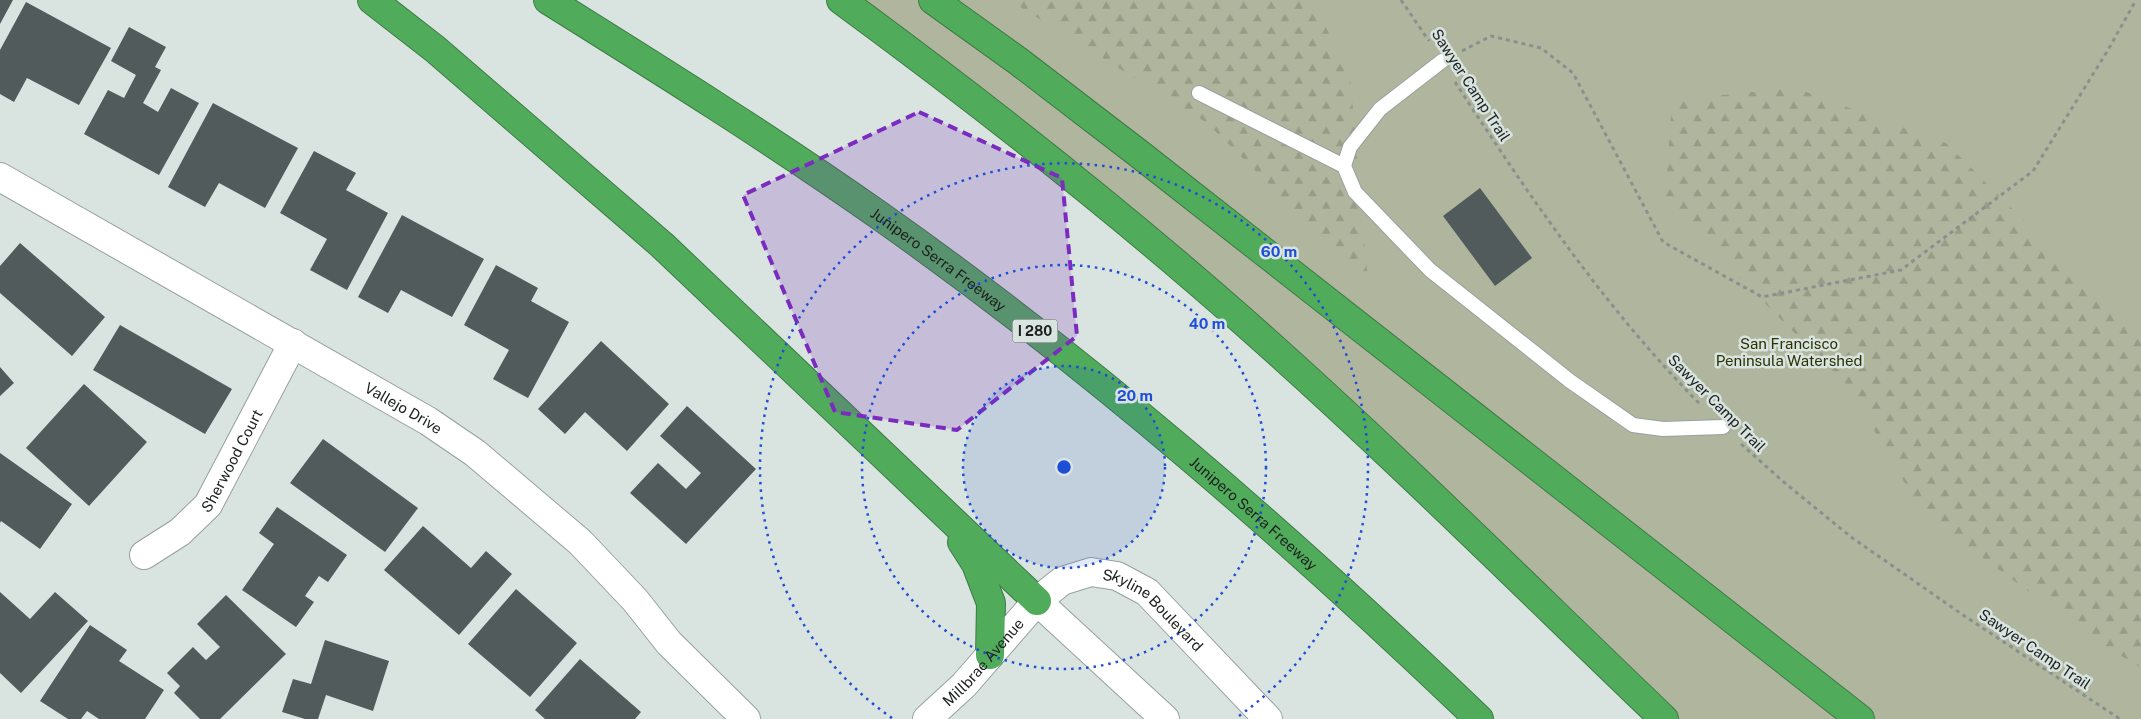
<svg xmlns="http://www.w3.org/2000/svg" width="2141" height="719" font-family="'Public Sans',sans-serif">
<defs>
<pattern id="forest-firs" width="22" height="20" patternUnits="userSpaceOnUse" patternTransform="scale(1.25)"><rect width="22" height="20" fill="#b0b69d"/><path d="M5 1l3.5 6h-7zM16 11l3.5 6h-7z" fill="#979c87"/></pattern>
</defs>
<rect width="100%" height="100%" fill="#d9e3e0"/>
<path fill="#b0b69d" d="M841,0H2141V719H1664L1409,474Z"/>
<path fill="url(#forest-firs)" d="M1009,0H1312L1350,75L1368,282L1207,123Z
M1795,88L1946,143L2141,337V668L2092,638L1923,514L1848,386L1665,204L1672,100Z"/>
<path fill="#525b5c" d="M0,0H13L0,24Z
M26,2L111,48L79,105L27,78L14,102L0,94V50Z
M129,27L166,47L155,67L161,70L143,103L158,112L171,88L199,103L159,175L84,134L108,90L124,98L136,75L111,61Z
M213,103L298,148L265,208L219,183L205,207L168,187Z
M314,151L356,173L346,190L388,213L347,290L310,270L327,239L280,213Z
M1480,188L1532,258L1495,286L1443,216Z
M402,215L484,259L452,317L401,290L388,313L358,297Z
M20,243L105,317L72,356L0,293V266Z
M496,265L538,288L531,301L569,322L528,398L493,379L509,350L464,325Z
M120,325L232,389L205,434L93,370Z
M601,341L669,404L627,451L585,412L565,434L538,409Z
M0,367L14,383L0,396Z
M84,384L147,442L89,506L26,448Z
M687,406L756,469L686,544L630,493L658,463L686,489L701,473L660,436Z
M323,439L418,508L385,552L290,483Z
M0,453L72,504L40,549L1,521L0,523Z
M277,507L347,555L328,582L319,576L305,596L314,602L296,627L242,590L274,544L259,533Z
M423,526L471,568L486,551L512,574L459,635L384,570Z
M516,589L577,643L530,697L468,644Z
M0,592L30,619L55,592L88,621L21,693L0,673Z
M226,595L286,654L220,719H200L174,693L180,686L167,673L193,647L206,660L220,647L197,624Z
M90,625L127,650L119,661L164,690L145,719H99L87,711L81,719H68L40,701Z
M325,640L389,661L373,711L326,695L318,719H305L282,712L293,679L311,684Z
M580,659L641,712L635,719H545L535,710Z"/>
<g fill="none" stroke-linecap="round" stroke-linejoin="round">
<g stroke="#97a19e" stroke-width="16">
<path id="lane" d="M1442,61L1380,109L1350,147L1344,166L1355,192L1430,270L1570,381L1633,425L1663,429L1723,427
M1199,93L1344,166"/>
</g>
<g stroke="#97a19e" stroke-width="30">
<g id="street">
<path id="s1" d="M0,177L428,421L475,453L580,542L635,600L669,643L746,719"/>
<path id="s2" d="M144,555L180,532L208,505L293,343"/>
</g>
</g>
<g stroke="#97a19e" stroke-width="30">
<g id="secondary">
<path d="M1037,601L1165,719"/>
<path id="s3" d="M927,719L964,685L1037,601L1062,581L1091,572L1117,576L1147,592L1268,719"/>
</g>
</g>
<g stroke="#3e7b46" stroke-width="30">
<g id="highway">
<path d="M372,0L435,49L662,245L1037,601"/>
<path id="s4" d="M548,0C660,70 772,140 880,216C1094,367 1290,538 1479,719"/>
<path d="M841,0C980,102 1115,208 1244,322C1389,450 1525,586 1664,719"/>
<path d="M933,0L1018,61L1138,153L1860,719"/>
<path d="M962,542L976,564L991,603L990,655"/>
</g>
</g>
<path stroke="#89908d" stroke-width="3" stroke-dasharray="4 4" stroke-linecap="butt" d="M1401,0L1429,41
M1462,51L1491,36L1541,48L1573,73L1663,242L1762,297L1901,270L2033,171L2108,50L2136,0
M1455,82C1528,194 1604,307 1699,403
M1741,444L1786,484L1851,537L1963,615L2120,719"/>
<use href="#lane" stroke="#fff" stroke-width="14"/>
<use href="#street" stroke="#fff" stroke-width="28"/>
<use href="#secondary" stroke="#fff" stroke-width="28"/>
<use href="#highway" stroke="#50ac5b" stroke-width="28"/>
</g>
<path fill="#7b2cbf" fill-opacity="0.2" stroke="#7b2cbf" stroke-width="4" stroke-dasharray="10 6" stroke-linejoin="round" d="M919,112L1062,178L1077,336L957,430L835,412L743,195Z"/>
<circle cx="1064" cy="467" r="101" fill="#1d4ed8" fill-opacity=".12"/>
<g fill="none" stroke="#1d4ed8" stroke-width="2.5" stroke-dasharray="2.5 5">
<circle cx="1064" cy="467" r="101"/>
<circle cx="1064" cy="467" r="202"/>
<path d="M892 718A304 304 0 1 1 1236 718"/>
</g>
<g text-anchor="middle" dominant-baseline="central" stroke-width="5" stroke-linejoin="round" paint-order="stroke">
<rect fill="#d9e3e0" stroke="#555b59" stroke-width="1" x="1012.5" y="319.5" width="45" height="23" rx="4"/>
<g font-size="14" font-weight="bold" fill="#1d211f">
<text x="1035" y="331">I 280</text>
</g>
<g font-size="15" fill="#1d211f" stroke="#d9e3e0">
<text transform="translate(1471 85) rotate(57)">Sawyer Camp Trail</text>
<text stroke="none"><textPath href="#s4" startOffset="469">Junipero Serra Freeway</textPath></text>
<text transform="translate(1717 403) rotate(45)">Sawyer Camp Trail</text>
<text stroke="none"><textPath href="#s1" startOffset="465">Vallejo Drive</textPath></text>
<text stroke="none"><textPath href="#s2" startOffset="132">Sherwood Court</textPath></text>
<text stroke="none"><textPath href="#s4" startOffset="874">Junipero Serra Freeway</textPath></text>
<text stroke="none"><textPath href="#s3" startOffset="299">Skyline Boulevard</textPath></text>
<text transform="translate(2035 649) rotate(34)">Sawyer Camp Trail</text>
<text stroke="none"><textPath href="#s3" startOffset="80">Millbrae Avenue</textPath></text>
</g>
<g font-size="15" fill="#2a3200" stroke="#d9e3e0">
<text x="1789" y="343">San Francisco<tspan x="1789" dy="17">Peninsula Watershed</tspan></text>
</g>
</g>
<circle cx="1064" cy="467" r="8" fill="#1d4ed8" stroke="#d9e3e0" stroke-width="2.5"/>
<g font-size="15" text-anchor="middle" font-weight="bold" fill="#1d4ed8" stroke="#d9e3e0" stroke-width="5" stroke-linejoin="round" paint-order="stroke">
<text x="1279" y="257">60 m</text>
<text x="1207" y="329">40 m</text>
<text x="1135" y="401">20 m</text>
</g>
</svg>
